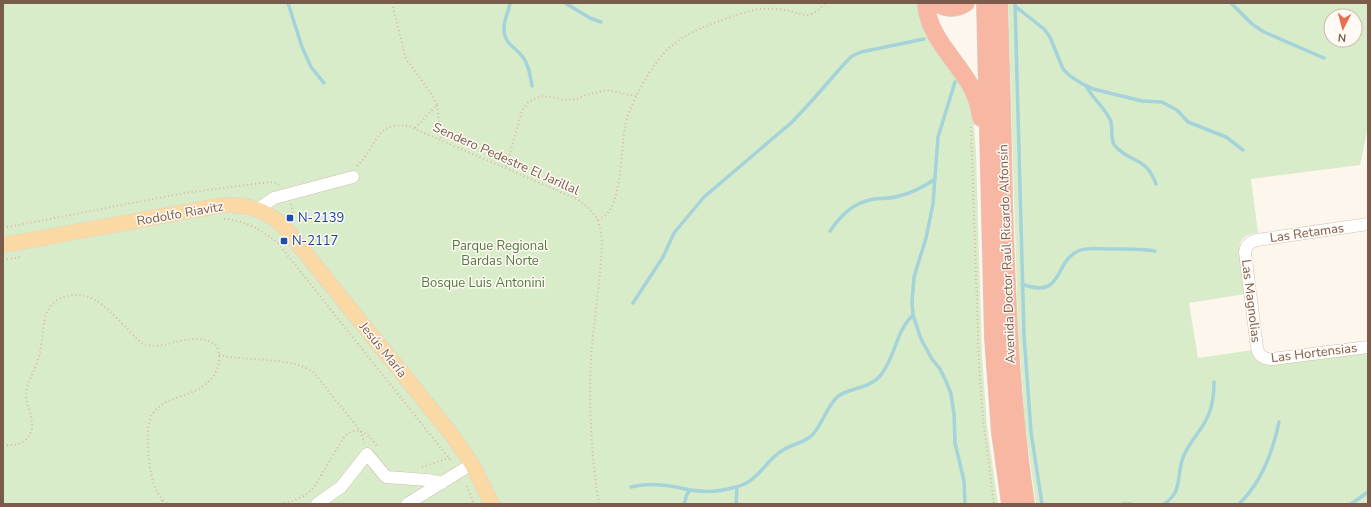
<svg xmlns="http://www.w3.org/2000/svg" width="1371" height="507" font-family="'Nunito Sans',sans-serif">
<rect width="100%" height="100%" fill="#fdf6ec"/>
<path fill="#d8ecc9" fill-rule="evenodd" d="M3,3H921L972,98L976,152L982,355L987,426L998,504H3Z
M1008,3H1368V127L1360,165L1251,179L1258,233C1236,235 1238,249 1241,266C1242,275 1244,285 1245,294L1189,303L1198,358L1253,350C1258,359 1260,365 1271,365L1368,352V504H1036L1025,425L1018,326ZM1331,16H1355V40H1331Z"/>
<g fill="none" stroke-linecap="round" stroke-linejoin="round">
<path stroke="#a5d3da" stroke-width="3.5" d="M288,3L302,47L311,67L324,83
M510,3C509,11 504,19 504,28C504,44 513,45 522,56C529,64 530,76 532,86
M565,3L590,18L601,22
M1015,3L1024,335L1031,432L1042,504
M1231,3L1252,24L1264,32L1324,58
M1015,6L1044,29L1050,37L1063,69L1070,76L1081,83L1093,89L1142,101L1162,102L1177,110L1188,122L1226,137L1243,150
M955,82L938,137L933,204L926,238L914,277L912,302L913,315L921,339L932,359L940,369L946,381L951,394L954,414L955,443L964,481L965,504
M1086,86C1092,98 1108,111 1111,122C1113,130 1110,140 1115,146C1130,163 1146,156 1156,184
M830,231C842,214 853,203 874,199C883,198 891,199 899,196C912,193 925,186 935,179
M1022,284C1064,300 1053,263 1078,251C1088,247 1098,249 1109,249C1125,249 1139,248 1155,251
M633,303L663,257L674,233L704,197L791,123L809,104L845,63L852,56L861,52L924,39
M631,487C643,484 658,484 670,486C677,487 684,489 691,490C706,493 722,491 736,487C761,480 764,461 783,450C794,443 806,443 814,433C823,422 827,407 837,397C849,387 868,390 880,376C896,357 895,332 913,315
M684,504L687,494L691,490
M736,504L737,487
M1123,504H1131
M1164,504C1183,492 1176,476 1183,458C1186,448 1192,442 1197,434C1210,417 1214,403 1214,382
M1239,504C1261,483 1273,451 1279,422
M1351,504L1368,492"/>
<g stroke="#d1beb0" stroke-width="13">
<path id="minor" d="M258,209L274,198L353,177
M1368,224L1257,240C1250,242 1246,245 1245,252L1257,348C1259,356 1263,359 1272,359L1368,347
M317,504L341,487L367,454L386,477L427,480L442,483
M407,504L472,464"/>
</g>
<g stroke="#dad1cd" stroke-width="16">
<path id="major" d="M3,245L223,205C248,204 268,210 285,228L452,435L472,464L492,504"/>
</g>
<g stroke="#dad1cd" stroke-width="18">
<path id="highway" d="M926,3C928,36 953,56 969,83C976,94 979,105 981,118
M937,3C946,10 957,9 966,3
M985,3L993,338L1000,433L1010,504
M999,3C1001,69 1003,134 1004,200C1007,302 1011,403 1026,504"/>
</g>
<path stroke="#d9b8a5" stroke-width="2" stroke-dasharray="1 3" stroke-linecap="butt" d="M392,3L406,59L431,93L437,105L415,128
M437,105L441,140
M971,127L979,365L983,418L994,504
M357,166C377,148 374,121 408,126L577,199C593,210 600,219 602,239C601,279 594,318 591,358C589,407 591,456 599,504
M506,167L522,111L528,102L541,96L551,97L563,100L577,99L586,95L607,90L636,96
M291,204L294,218
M224,219C247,221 259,229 277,242L452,462
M598,220C603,217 609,213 611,208C622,186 621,150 625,127C628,106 653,62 669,48C687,32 708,25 731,17C740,14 751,10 760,9C770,8 781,9 791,11C795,12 800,15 805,15C813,16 821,8 825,3
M3,228L184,193L270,182L276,183L279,185
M3,260L20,257
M219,355C247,362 293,356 314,373L361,432L364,443
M3,445C15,446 26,444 31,432C35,421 27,408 26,396C26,382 36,370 39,356C46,334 37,303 68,296C76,294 84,295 91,298C107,304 128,332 143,344C165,351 186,333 209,341C215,343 219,348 219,355C220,361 218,369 214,375C198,399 168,393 153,413C143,426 149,475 156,490C159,495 163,500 167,504
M422,467L449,458
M467,486L474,504
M159,504L163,500
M280,504C293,501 305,498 314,487L344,437C358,423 369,435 378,447"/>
<use href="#minor" stroke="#fff" stroke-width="12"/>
<use href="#major" stroke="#fbd9a5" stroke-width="15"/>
<use href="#highway" stroke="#f7b7a3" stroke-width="17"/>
</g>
<g fill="#1a4fb4" stroke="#fffaf3" stroke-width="1.5">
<rect x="286" y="214" width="8" height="8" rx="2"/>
<rect x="280" y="237" width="8" height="8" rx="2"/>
</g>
<g text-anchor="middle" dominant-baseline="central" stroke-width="3" stroke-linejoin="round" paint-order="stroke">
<g font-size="13" fill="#7a5c4d" stroke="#fffaf3">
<text transform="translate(506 159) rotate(24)">Sendero Pedestre El Jarillal</text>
<text transform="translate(180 214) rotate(-10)">Rodolfo Riavitz</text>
<text transform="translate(1307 233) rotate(-8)">Las Retamas</text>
<text transform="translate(1007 254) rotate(-92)">Avenida Doctor Raúl Ricardo Alfonsín</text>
<text transform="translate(1251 301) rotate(83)">Las Magnolias</text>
<text transform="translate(383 350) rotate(51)">Jesús María</text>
<text transform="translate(1314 353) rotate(-7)">Las Hortensias</text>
</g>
<g font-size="13" fill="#164399" stroke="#fffaf3" text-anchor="start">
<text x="298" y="218">N-2139</text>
<text x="292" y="241">N-2117</text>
</g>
<g font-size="13" fill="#537a41" stroke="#fffaf3">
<text x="500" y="246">Parque Regional<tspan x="500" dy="15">Bardas Norte</tspan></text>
<text x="483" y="283">Bosque Luis Antonini</text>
</g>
</g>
<rect width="1371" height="507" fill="none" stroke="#7a5c4d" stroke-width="8"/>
<g transform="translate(1343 28) rotate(186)"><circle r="19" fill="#fffaf3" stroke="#cabbb1"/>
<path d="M0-3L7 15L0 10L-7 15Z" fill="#e76f51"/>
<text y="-6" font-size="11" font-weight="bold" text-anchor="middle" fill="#7a5c4d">N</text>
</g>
</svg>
